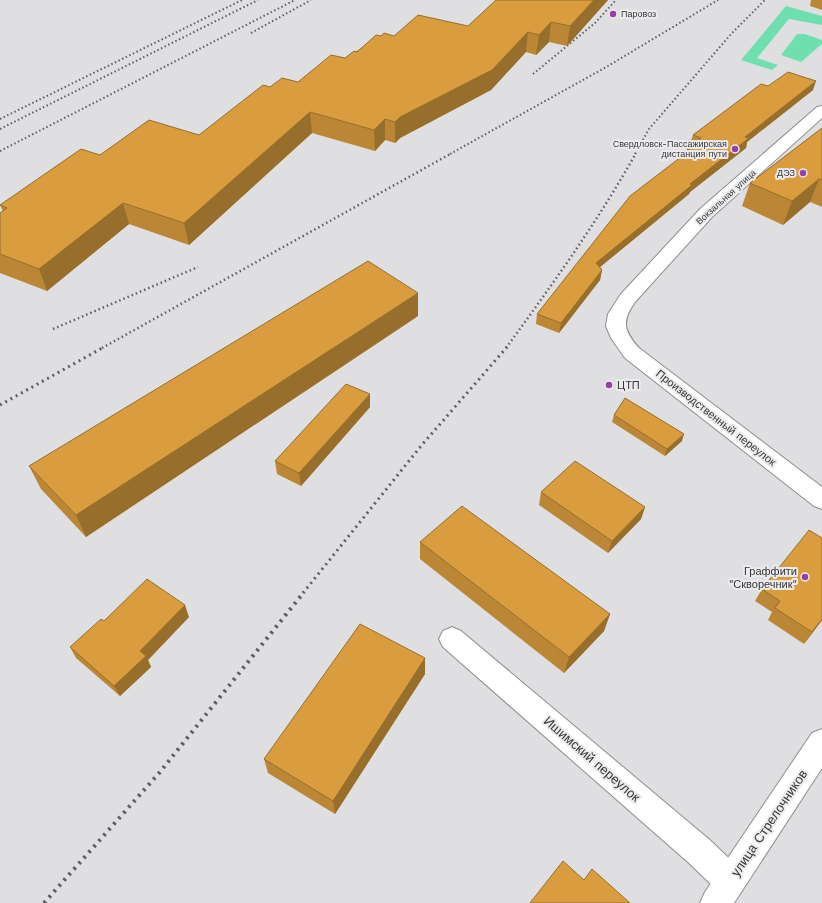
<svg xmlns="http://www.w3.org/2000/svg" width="822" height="903" font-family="'Work Sans',sans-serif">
<rect width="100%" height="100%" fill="#dfdfe2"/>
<path fill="#70dfb0" d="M786,6L822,16V25L789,19L757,58L778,65L772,70L741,60Z
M797,34H805L822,40V44L801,62L781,55Z"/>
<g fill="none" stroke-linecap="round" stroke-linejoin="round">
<g stroke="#8e8e90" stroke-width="2">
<path id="minor" d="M822,106V118L712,217L635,302C621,322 624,331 639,348L822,487V509L814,506L625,358L611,338L606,326L608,314L621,294L700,209L817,107Z
M452,627L461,631L711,841L741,870L746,881L741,892L730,897L719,892L689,863L443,647L439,639L443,631Z"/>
</g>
<g stroke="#8e8e90" stroke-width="2">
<path id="secondary" d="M822,729V768L734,903H700L705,892L812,733Z"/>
</g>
<use href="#minor" fill="#fff" fill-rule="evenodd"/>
<use href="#secondary" fill="#fff" fill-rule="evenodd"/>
<path stroke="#5f5f61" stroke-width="2" stroke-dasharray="1.5 2.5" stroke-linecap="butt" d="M251,33L311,0
M533,74L595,23L616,0
M0,119L242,0
M0,129L258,0
M0,151L295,0
M450,154L608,66L718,0
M635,154L649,129L732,33L765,0"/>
<path stroke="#5f5f61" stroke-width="2.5" stroke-dasharray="1.5 3" stroke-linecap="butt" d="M53,329L198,267
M102,348L452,153
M506,348C552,285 598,221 636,153"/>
<path stroke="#5f5f61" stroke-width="3" stroke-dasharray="2 4" stroke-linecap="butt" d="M0,405L104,347
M303,593L421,446L507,347"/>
<path stroke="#5f5f61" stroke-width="4" stroke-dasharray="2.5 5" stroke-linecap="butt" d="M44,903L160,772L304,592"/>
</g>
<path fill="#bb8736" d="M496,0H608L567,46L549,42L536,55L526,52L491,90L400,138L395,143L385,140L375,151L312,133L189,245L129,224L47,291L0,273V213L3,211L0,205L100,155L199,135L270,87L298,82L345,58L381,36H394L468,26Z
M811,0H822V10L810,6Z
M768,86L813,90L747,142L746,148L690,192L689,194L600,267L602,270L600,280L559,333L536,324L537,314L686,153L687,149L692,145L690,144L693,135Z
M822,128V207L810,202L783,225L742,206L750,183Z
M418,316L86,537L41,489L29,466Z
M370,394V407L301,486L277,474L275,461Z
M614,415L682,441L665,456L612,422Z
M541,492L645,507L641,519L608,553L539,505Z
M822,538V620L804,644L768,620L772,612L755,601L762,589Z
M420,542L610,614L604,631L564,673L420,559Z
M189,617L148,660L151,667L120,696L76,658L70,647Z
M425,658V674L335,814L268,773L264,759Z"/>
<path fill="#986e2c" d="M594,0H608L567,46L570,26Z
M551,22L549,42L536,55L539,35Z
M528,32L526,52L491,90L400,138L395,143V122L400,117Z
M816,81L813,90L747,142L746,148L690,192L689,194L594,272L596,263L690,184L745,137Z
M310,112L312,133L189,245L184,223Z
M385,119V140L375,151L374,130Z
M819,179L810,202L783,225L792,201Z
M123,203L129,224L47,291L39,269Z
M602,270L600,280L559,333L561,323Z
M418,293V316L86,537L76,515Z
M370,394V407L301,486L299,473Z
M684,434L682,441L665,456L667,449Z
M645,507L641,519L608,553L612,541Z
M185,605L189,617L148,660L151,667L120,696L114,686L140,651Z
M610,614L604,631L564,673L569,657Z
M822,619V620L804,644L812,632Z
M425,658V674L335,814L333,801Z"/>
<path fill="#d99d3f" stroke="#986e2c" d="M496,0H594L570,26L551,22L539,35L528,32L492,70L400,117L395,122L385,119L374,130L310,112L184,223L123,203L39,269L0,254V213L7,208L0,205L81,149L100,155L149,120L199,135L263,85L270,87L282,78L298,82L331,55L345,58L354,51L357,52L376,35L381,36L384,33L394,36L418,15L468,26Z
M788,72L816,81L745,137L749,138L690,184L692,185L596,263L602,270L561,323L537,314L630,196L690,150L687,149L701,138L693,135L761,84L768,86Z
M822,128V180L819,179L792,201L750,183Z
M368,261L418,293L76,515L29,466Z
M346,384L370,394L299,473L275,461Z
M625,398L684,434L667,449L614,415Z
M575,461L645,507L612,541L541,492Z
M462,506L610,614L569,657L420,542Z
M809,530L822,538V619L812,632L775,608L780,601L762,589Z
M147,579L185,605L140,651L146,656L114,686L70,647L101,619L104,621Z
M360,624L425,658L333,801L264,759Z
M563,861L584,880L592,869L630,903H530Z"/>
<g fill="#993da7" stroke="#ececef" stroke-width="1.5">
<circle cx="613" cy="14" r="4"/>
<circle cx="735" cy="149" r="4"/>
<circle cx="803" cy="173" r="4"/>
<circle cx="609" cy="385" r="4"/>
<circle cx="805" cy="577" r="4"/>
</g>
<g text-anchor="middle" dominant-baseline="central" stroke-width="4" stroke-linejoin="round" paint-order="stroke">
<g font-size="9" fill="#363637" stroke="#ececef" text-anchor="end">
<text x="621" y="14" text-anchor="start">Паровоз</text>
<text x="727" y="144">Свердловск-Пассажирская<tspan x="727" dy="10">дистанция пути</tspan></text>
<text x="795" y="173">ДЭЗ</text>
</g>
<g font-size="9" fill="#363637" stroke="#ececef">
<text transform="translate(726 197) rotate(-42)">Вокзальная улица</text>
</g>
<g font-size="11" fill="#363637" stroke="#ececef" text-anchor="start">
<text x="617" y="385">ЦТП</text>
<text x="797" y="571" text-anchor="end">Граффити<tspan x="797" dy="13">"Скворечник"</tspan></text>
</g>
<g font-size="11" fill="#363637" stroke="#ececef">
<text transform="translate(716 418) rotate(38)">Производственный переулок</text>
</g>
<g font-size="13" fill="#363637" stroke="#ececef">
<text transform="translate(592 759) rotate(41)">Ишимский переулок</text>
<text transform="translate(769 823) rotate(-56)">улица Стрелочников</text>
</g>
</g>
</svg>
